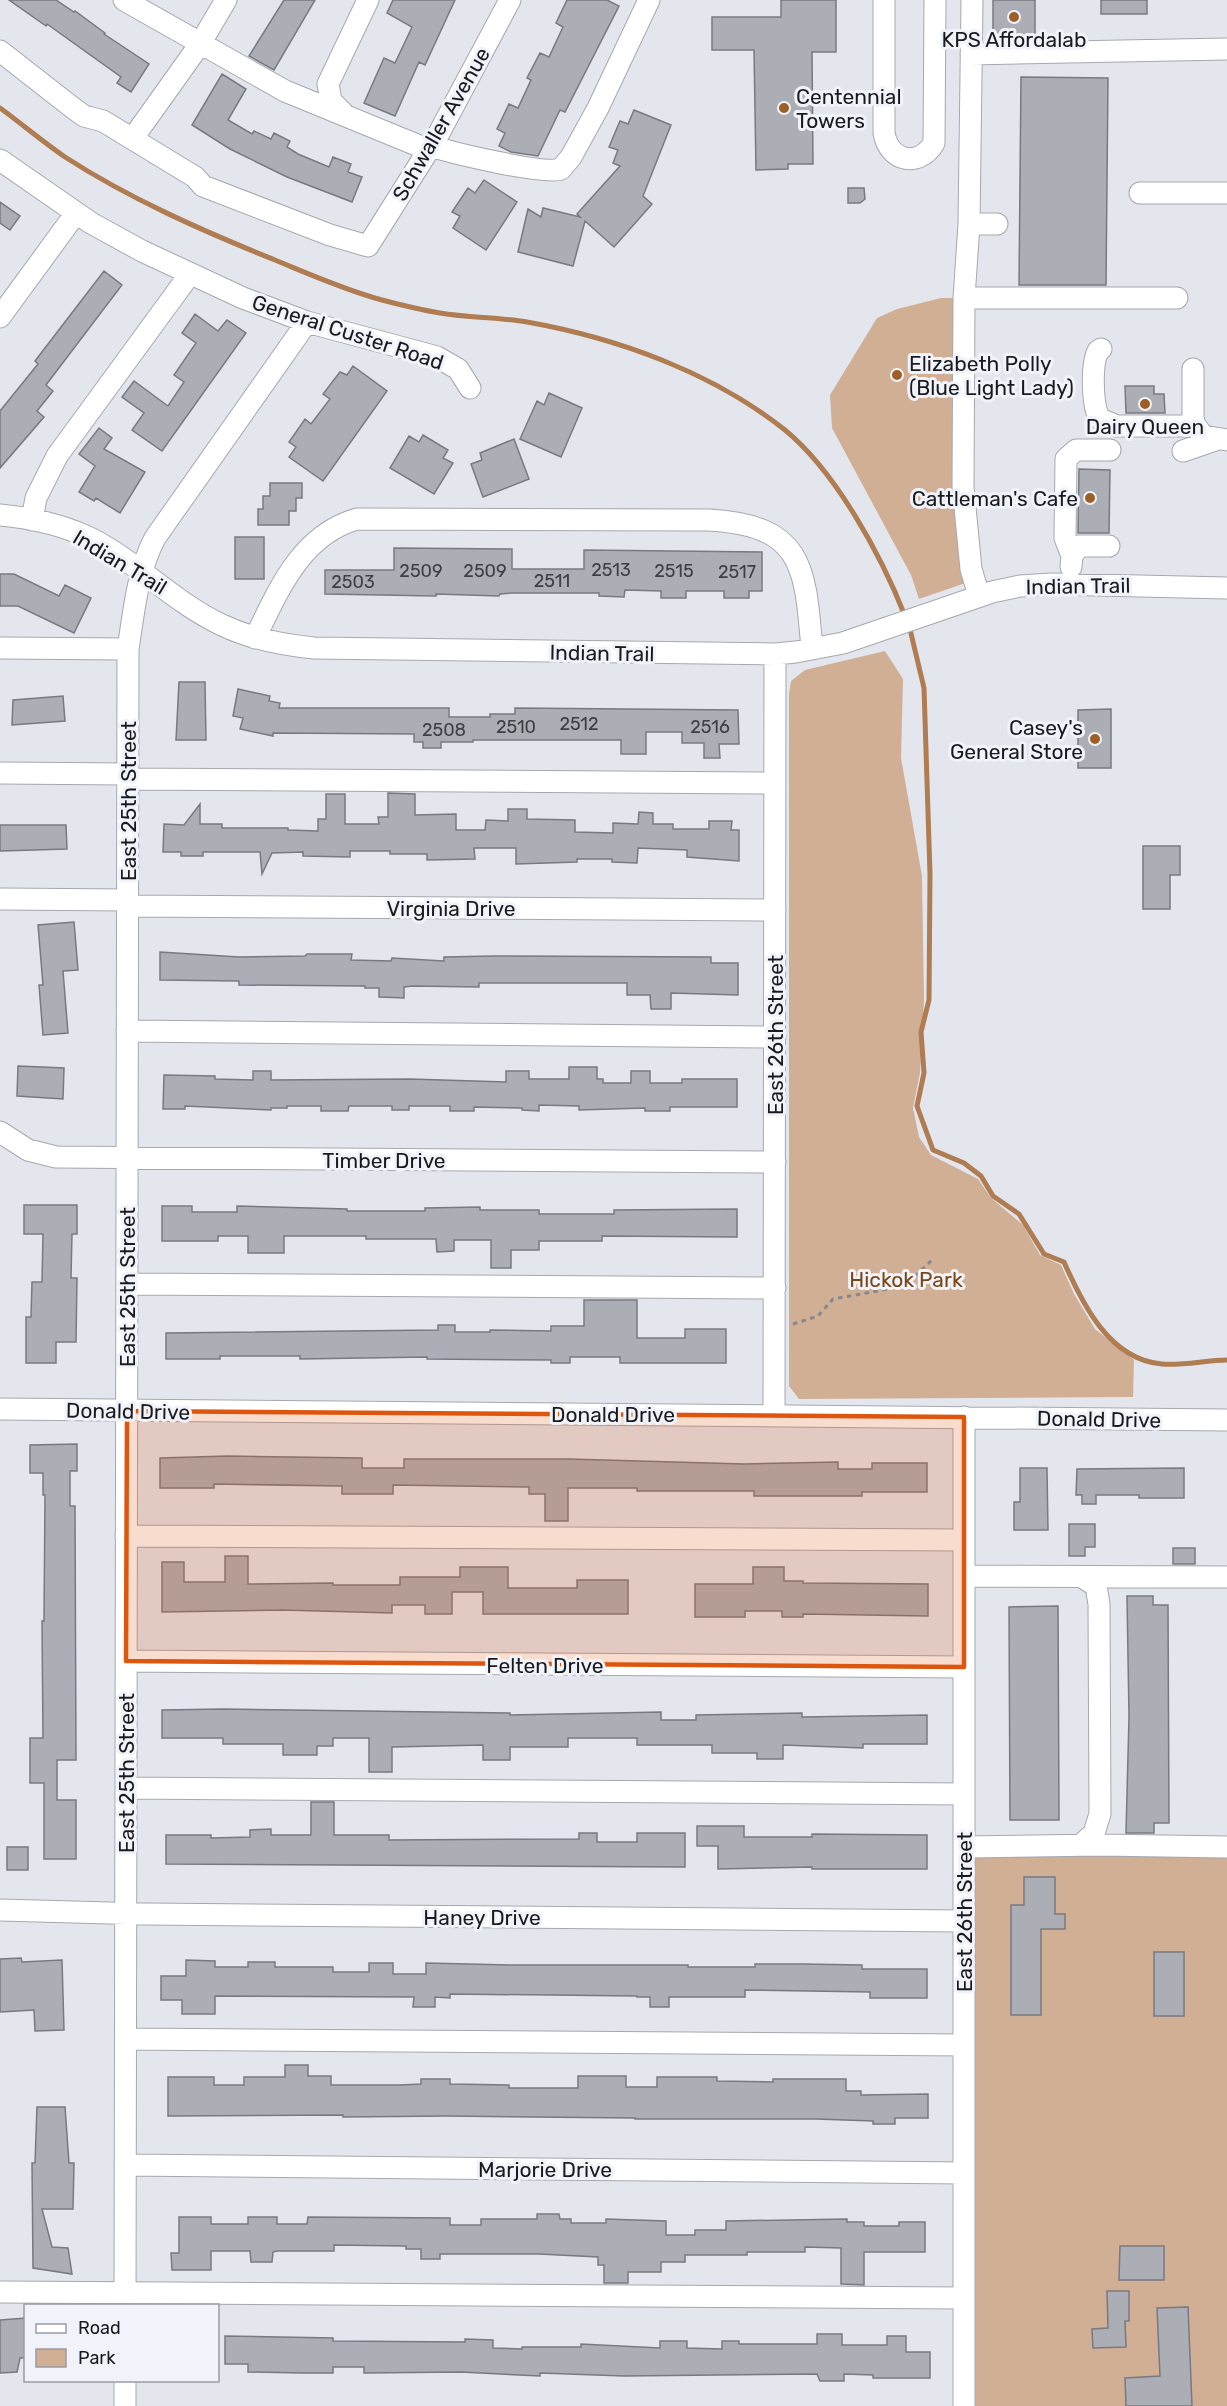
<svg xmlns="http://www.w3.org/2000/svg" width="1227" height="2406" font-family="Rubik,sans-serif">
<rect width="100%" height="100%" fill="#e4e6ee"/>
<path fill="#d0af95" d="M941,298H964L974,580L919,599L911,575L832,428L830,395L877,318L897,309Z
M885,651L903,679L901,758L922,876L924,1000L920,1073L913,1108L919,1137L931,1155L978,1179L991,1198L1023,1225L1040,1255L1061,1265L1074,1294L1095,1329L1134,1360L1133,1397L799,1399L789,1386V694L791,681L805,670Z
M964,1847H1227V2406H964Z"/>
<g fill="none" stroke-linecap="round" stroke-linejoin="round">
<path stroke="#b07c52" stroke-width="5" d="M0,108C22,124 43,142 65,157C130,199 203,231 275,260C309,274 345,290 382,300C401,305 421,310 440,313C469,318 498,317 527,322C617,338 712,372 785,430C836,472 881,555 905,616
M909,625L924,688L930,874L929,1000L921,1032L924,1073L917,1106L933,1150L964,1163L981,1176L993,1196L1019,1214L1044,1254L1064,1262C1083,1305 1110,1360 1162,1364C1183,1366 1206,1360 1227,1360"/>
</g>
<path fill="#acaeb6" stroke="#787981" stroke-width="1.5" d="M9,0H56L74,12L75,11L105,33L104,34L149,64L131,92L117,83L121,77L47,24L46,26Z
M284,0H315L274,70L249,56Z
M393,0H455L425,65L419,62L395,116L364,103L384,58L395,63L412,27L387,13Z
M567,0H607L619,6L565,112L560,110L538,156L511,152L499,146L505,133L497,129L509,104L518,108L531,80L527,78L540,53L549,57L563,27L556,23Z
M781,0H836V52H812L813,164H788V169L756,170L754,50H712V17H781Z
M993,0H1035V35H993Z
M1101,0H1147V14H1101Z
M222,74L246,89L228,120L252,134L254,131L271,139L274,133L290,141L287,147L298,154L329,167L333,157L351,164L348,172L362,177L352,202L287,177L230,149L192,125Z
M1021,77L1108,78L1106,285H1019Z
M634,110L671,125L643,196L652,204L614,247L585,221L573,266L518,252L528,209L541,217L543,208L580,217L577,214L620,166L613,163L618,150L609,147L620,121L628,124Z
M484,180L517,202L486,250L453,228L460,216L452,212L468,188L475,193Z
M848,188H864L865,199L860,203H848Z
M0,202L20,216L10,230L0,223Z
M104,271L122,285L46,385L53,391L37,411L44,417L0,468V411L38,364L35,361Z
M195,314L218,331L227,320L246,333L162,451L132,430L144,413L122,397L134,381L168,406L184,382L174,375L196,343L182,333Z
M353,366L387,391L323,481L289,457L296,447L289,442L305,419L311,424L330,399L323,394L340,372L347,375Z
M1125,386H1154V394H1164L1165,413H1126Z
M549,393L582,408L561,457L520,439L537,401L544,405Z
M99,428L112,438L104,449L145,472L120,513L96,498L94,501L79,492L95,466L79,454Z
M423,435L448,450L443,458L453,463L434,494L390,468L409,436L419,442Z
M514,439L529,479L483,497L471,464L482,460L480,453Z
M1079,469L1110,470L1109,533H1078Z
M270,483H302V498H296V511H289V525H258V509H263V496H270Z
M235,537H264V579H235Z
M394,548L512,549V569H584V550L762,552V591H749V598H724V591H686V598H661V591L625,590L624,597L599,596V593H512L500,594L499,596L436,594V596L325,594V570H394Z
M0,574H14L59,596L65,585L91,598L74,633L18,606H0Z
M179,682H205L206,740H176Z
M238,689L270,696L269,701L280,703L279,708H449V717H490V714H515V708L738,710L739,744H719L720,758H704V743H682V732H646V754H621V740H473V742H441V748H423V742H414V734L273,733V736L240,729L243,718L233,716Z
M63,696L65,721L12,725L13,700Z
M1111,709V768H1078V710Z
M388,793L415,794V815L456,814V830H485L486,820L508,821V809H527V819L575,820V832L613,833V823L638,824L639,812L653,813V824H673V829H709V821H732L731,830H739V861L687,857V850L638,848L637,863L612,862V859H577V862L516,864V848H474L475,859L427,860V854H390V851H350V857L303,856V852L272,853L262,874L260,852H203V856H181V852H163L164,824L184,825L200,804V824H222V828H288V830L318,831V819H326V794H345V824H379L378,817H388Z
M0,825H66L67,849L0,851Z
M1143,846H1180V875H1170V909H1143Z
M74,922L78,970L63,971L68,1033L43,1035L39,985H43L38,925Z
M160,952L239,957L305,956L307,954H352L351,960L391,961L392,958L444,961V957L494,956L711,957V963H738V995L671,993V1009H651L650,995H627V983H479V987L413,986L404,987V998L379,997V988H365V986L239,985V981L160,980Z
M18,1066L64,1068L63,1099L17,1096Z
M569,1067H597V1079H603V1083H631V1071H650V1083H682V1079H737V1107H670V1111H645V1108L579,1110V1106L539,1105V1111L522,1110V1108L474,1107V1111H450V1106H409V1110H392V1106H349L348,1111H321V1106H287V1108H271V1110L185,1106V1109H163L164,1075L215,1076V1079L253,1080V1071H271V1080L410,1079L506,1082V1071H529V1079H569Z
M24,1205H77V1234H72L71,1278H77L76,1342H56V1363H26V1317H31L32,1282H42L43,1234H24Z
M162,1206H192V1212H237V1206L347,1209V1211H425V1208L480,1207V1210H539V1214H614V1210L737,1209V1237L602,1236V1241H539V1250H511V1268H491V1240H454V1251L437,1252L436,1239H366V1236H284V1253H248V1236H218V1241H162Z
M584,1300H637V1338H685V1329H726V1363H620V1357H570V1363H551V1360L427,1359V1357L300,1359V1356H220V1359H166V1333L438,1330V1325H455V1332H490V1330L551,1331V1326H584Z
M77,1444V1471H70V1506H75L76,1760H57V1800H76V1859H44V1783H30V1738H43L42,1621H44L45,1495H43V1473H30V1445Z
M228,1456L362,1458V1468H404V1459H569L744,1464L838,1462V1469H872V1463H927V1492H862V1496H754V1491H637V1488H568V1521H545V1494H529V1487L393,1485V1494H342V1486L214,1484V1488H160V1458Z
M1020,1468H1047L1048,1530H1014V1502H1020Z
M1184,1468V1498H1139V1495H1096V1504H1082V1495H1076L1077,1469Z
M1069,1524H1095V1547H1085V1556H1069Z
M1173,1548H1195V1564H1173Z
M225,1556H248V1584L333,1583V1585H400V1577H460V1567H508V1588H577V1580H628V1614H483V1592H452V1614H425V1605H392V1613L282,1610L162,1612V1562H184V1582H225Z
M753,1567H784V1581H803V1583L928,1584V1616L803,1614V1617H782V1611H745V1617H695V1584H753Z
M1127,1596H1153V1605H1168L1169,1823H1154V1833H1126L1129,1717Z
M1058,1606L1059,1820H1010L1009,1607Z
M223,1709L510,1713V1715L661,1712V1720H696V1715L802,1713V1717L927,1715V1744H863V1748L783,1745V1759H757V1753H712V1745H637V1738H568V1747H510V1760H483V1745L392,1747V1772H369V1738H333V1746H317V1755H283V1744H223V1738H162V1710Z
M311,1802H334V1835H389V1840L579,1839V1833H597V1842H637V1833H685V1867L166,1864V1835H211V1838L250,1837V1830L271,1829V1835H311Z
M697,1826H744V1837H812V1834L927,1835V1869H812V1867L718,1869V1846H697Z
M7,1847H28V1870H7Z
M1024,1877H1055V1914H1065V1929H1041V2015H1011V1905H1024Z
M1154,1952H1184V2016H1154Z
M21,1958L22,1962L62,1960L64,2030L35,2031L34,2010L0,2012V1959Z
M186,1960L215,1961V1967H248V1962H275V1967H333V1972H369V1963H393V1974H426V1963L510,1965H688V1967H755V1964H803L862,1965V1969H927V1998H870V1992L745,1990V1997H669V2007H650V1997H637V1996L450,1994V1998L435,1997V2007H413L414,1997L215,1996V2014H182V2000H161V1976H186Z
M285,2065H308V2076H331V2085H400L421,2084V2079H450V2084L509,2085V2088H578V2076H626V2087H657V2077H717V2081L773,2082V2079H846V2091H861V2095L928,2094V2118H895V2124H873V2121L816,2119H635V2118L447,2116L343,2117V2115L168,2116V2077H214V2085H244V2077H285Z
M37,2107H65L69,2163H74L73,2209H42L52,2247L68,2248L72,2274L33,2268L32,2163H35Z
M537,2214H559L560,2219H571V2223H606V2219L666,2221V2235H695V2230H726V2221L847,2219V2222H864V2226H899V2222H925V2252H864V2285L841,2284V2248L805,2247V2252H747V2255H685V2262H661V2272H628V2283H604V2265H598V2257L539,2254H440V2259H421V2249H406V2246L334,2245V2251H277L273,2252L272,2262H251L250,2251H211V2270H172L171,2253H179V2217H211V2224H248V2217H277V2224H307L308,2217L450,2218V2225H481V2219H537Z
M1120,2246H1164V2280H1119Z
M1107,2291H1129V2321H1125L1126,2347L1093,2348L1092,2329L1108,2328Z
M1188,2307L1192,2406H1126L1125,2378L1160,2376L1157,2308Z
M26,2318V2358H20L17,2372L0,2373V2320Z
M817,2334H842V2345H887V2336H906V2352H930V2378H873V2375L844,2374V2381H820L817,2374L624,2376L540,2373V2376L461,2372L364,2373V2367H333V2373H302L248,2372V2364H225V2336L333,2338V2341L465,2342V2339L493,2340V2348L522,2349V2347H581V2344L660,2348V2341H687V2348L722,2349V2341H739V2344H817Z"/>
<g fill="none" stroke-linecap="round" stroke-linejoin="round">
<g stroke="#a6a8b0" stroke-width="23">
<path id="minor" d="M124,0L285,91L429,150
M884,0V133C889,162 919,168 934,143L935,0
M972,0L969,224L964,298L963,487L971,569L979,596
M0,51L73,108L84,116L103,121L195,177L203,186L330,235L368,246L438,135L510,0
M971,54L1227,49
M343,113L331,101L328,84L368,0
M133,138L200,44L226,0
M431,146C453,153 544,175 561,169L571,157L598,108L649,0
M0,160L91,223L142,251L243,298L307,322L437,357L458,369L470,388
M1140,193H1227
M969,224H997
M964,298H1177
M0,317L76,213
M1101,349L1098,351C1091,364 1092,407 1100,419L1117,426H1195
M1193,369V418L1195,425L1203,436L1227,440
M1183,451L1218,439
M0,515C31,518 64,525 92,539C138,563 175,603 222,625C251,639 283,645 314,648L775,654L796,652L843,643L992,592L1020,586L1052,584L1227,588
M32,520L36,498L57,456L190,274
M1072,556L1065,538L1066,459L1076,450H1110
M1071,567L1072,556L1079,546H1109
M255,638C279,589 301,535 357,519L708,520C804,525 805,567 812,649
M0,648L128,649
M0,773L128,774
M128,779L775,783
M0,899L128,900
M128,906L775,910
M127,1031L775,1037
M0,1132L28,1150L56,1157L775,1162
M127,1284L775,1288
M0,1409L1227,1420
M774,1415L775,654
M126,1536L964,1540
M964,1576L1227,1577
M126,1661L964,1667
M126,1788L964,1794
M1081,1845L1094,1833L1100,1814L1099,1604L1096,1586L1082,1577
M964,1847L1100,1845L1227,1847
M0,1910L146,1914L964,1921
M126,2039L964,2045
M125,2165L964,2173
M0,2292L964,2298
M125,2306L128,649C134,612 137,572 155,538L307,322
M125,2380V2406
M964,2406V1417"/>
</g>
<path stroke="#87888e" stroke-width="3" stroke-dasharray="4.5 4.5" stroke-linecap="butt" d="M793,1324L818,1316L833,1299L894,1288L912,1279L934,1258"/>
<use href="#minor" stroke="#fff" stroke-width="21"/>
</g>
<path fill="#de560d" fill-opacity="0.2" stroke="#de560d" stroke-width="4.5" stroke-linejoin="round" d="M127,1411L964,1417V1667L126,1661Z"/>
<g fill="#9d5f25" stroke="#f1f3fb" stroke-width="2">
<circle cx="1014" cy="17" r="6"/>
<circle cx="784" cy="108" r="6"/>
<circle cx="897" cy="375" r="6"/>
<circle cx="1145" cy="404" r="6"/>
<circle cx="1090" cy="498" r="6"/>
<circle cx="1095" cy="739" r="6"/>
</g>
<g text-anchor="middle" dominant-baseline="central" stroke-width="6" stroke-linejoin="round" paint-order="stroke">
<g font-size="18" fill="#3e3f43">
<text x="611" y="570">2513</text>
<text x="421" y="571">2509</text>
<text x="485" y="571">2509</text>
<text x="674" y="571">2515</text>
<text x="737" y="572">2517</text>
<text x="552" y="581">2511</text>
<text x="353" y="582">2503</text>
<text x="579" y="724">2512</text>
<text x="516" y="727">2510</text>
<text x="710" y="727">2516</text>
<text x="444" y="730">2508</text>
</g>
<g font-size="21" fill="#1a1a1d" stroke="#f1f3fb">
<text x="1014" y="39">KPS Affordalab</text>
<text x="796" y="96" text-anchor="start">Centennial<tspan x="796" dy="24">Towers</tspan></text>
<text x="909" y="363" text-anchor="start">Elizabeth Polly<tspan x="909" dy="24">(Blue Light Lady)</tspan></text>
<text x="1145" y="426">Dairy Queen</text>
<text x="1078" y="498" text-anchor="end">Cattleman's Cafe</text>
<text x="1083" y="727" text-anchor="end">Casey's<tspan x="1083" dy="24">General Store</tspan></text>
</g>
<g font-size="21" fill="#1a1a1d" stroke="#f1f3fb">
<text transform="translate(441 124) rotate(-60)">Schwaller Avenue</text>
<text transform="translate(348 332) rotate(18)">General Custer Road</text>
<text transform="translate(120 562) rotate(31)">Indian Trail</text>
<text transform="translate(1078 586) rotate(-1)">Indian Trail</text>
<text transform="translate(602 653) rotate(1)">Indian Trail</text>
<text transform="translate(128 801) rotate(-90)">East 25th Street</text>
<text x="451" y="908">Virginia Drive</text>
<text transform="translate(775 1035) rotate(-90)">East 26th Street</text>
<text x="384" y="1160">Timber Drive</text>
<text transform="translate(127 1287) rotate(-90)">East 25th Street</text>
<text transform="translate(128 1411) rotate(1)">Donald Drive</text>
<text x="613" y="1414">Donald Drive</text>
<text transform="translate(1099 1419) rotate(1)">Donald Drive</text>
<text x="545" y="1665">Felten Drive</text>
<text transform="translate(126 1773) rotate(-90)">East 25th Street</text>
<text transform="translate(964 1912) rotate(-90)">East 26th Street</text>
<text x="482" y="1917">Haney Drive</text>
<text x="545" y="2169">Marjorie Drive</text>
</g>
<g font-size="21" fill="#794614" stroke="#f1f3fb">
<text x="906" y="1279">Hickok Park</text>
</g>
</g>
<rect x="24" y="2304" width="195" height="78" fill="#f1f3fb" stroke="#9b9ca2" stroke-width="1.5"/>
<rect x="36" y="2324" width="30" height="9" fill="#ffffff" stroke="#9b9ca2" stroke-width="1.5"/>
<text x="78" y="2334" font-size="18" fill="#1a1a1d">Road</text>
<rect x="36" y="2349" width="30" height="18" fill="#d0af95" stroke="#9b9ca2" stroke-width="1.5"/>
<text x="78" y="2364" font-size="18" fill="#1a1a1d">Park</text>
</svg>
